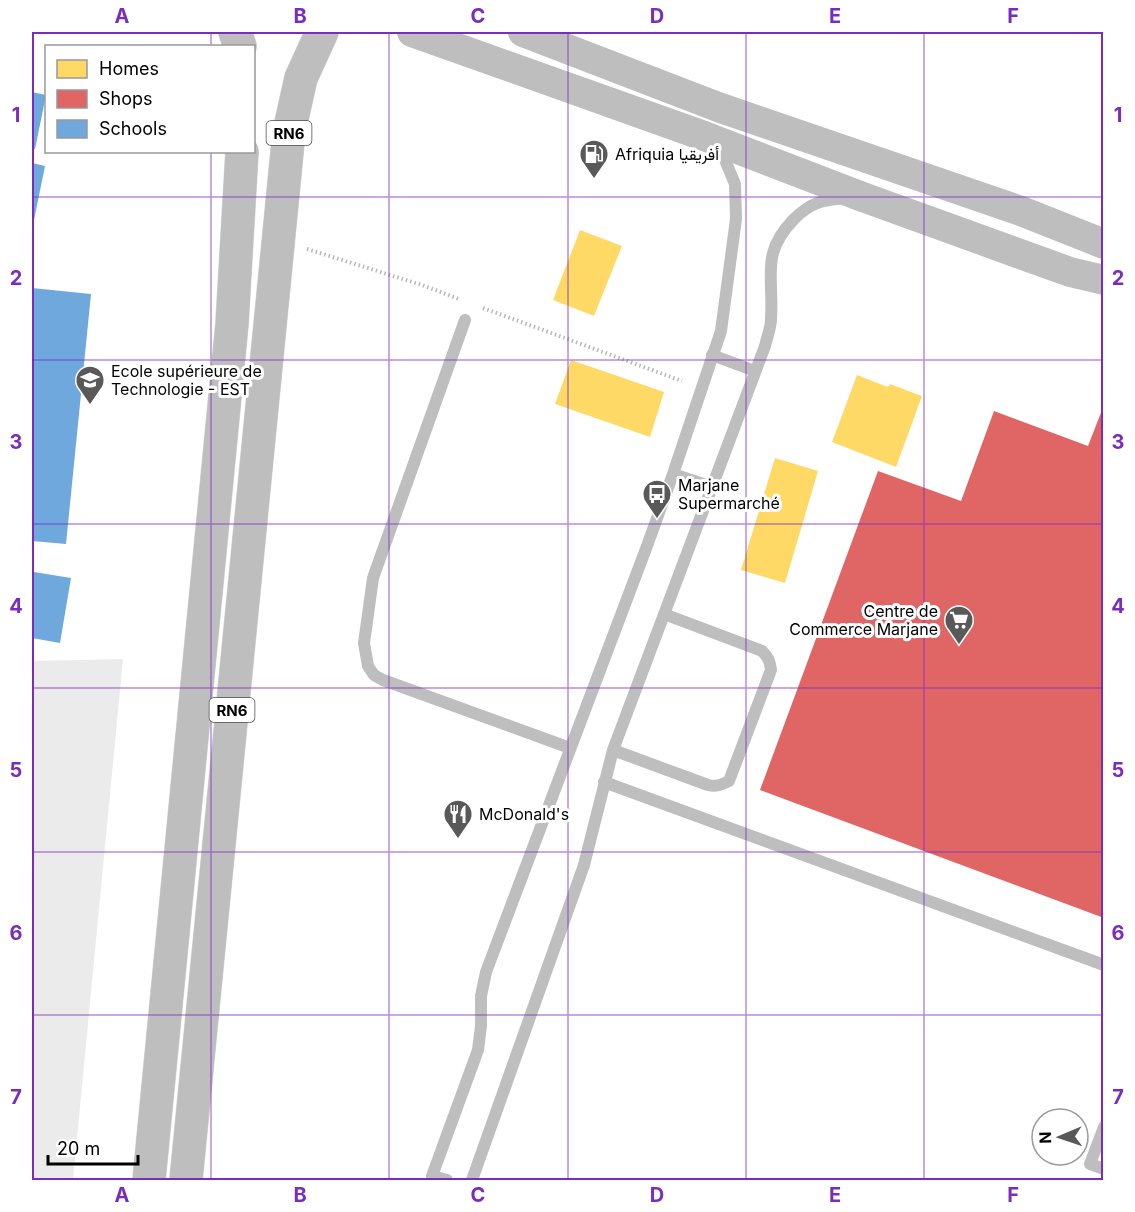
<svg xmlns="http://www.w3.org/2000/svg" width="1135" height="1212" font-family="Inter,Vazirmatn,sans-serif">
<rect width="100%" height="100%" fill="#fff"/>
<path fill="#ebebeb" d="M123,659L73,1180H32V661Z"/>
<path fill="#ffd966" d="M580,230L622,246L594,316L553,300Z
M571,360L664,392L650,437L555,404Z
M857,375L888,387L890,384L922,396L896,467L832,442Z
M775,458L818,471L785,583L741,570Z"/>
<path fill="#e06666" d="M1102,410H1104V918L760,790L878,471L961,501L994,411L1088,446Z"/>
<path fill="#6fa8dc" d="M32,92L46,95L35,149H32Z
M32,163L45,166L33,225H32Z
M32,288L91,294L66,544L32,541Z
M34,572L71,578L60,643L32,638V589Z"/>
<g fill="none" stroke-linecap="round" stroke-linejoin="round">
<g stroke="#dbdbdb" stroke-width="34">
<path id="trunk" d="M235,32L240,46
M149,1180L232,324L242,152
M186,1180L289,132L301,78L322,32"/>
</g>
<path stroke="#b9b9b9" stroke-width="4" stroke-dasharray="1.5 3" stroke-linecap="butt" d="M307,249L422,285L459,299
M483,308L682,381"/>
<path stroke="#bebebe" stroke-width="12" d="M465,320L373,578L364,643L368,666L374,675L383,680L570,748
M712,355L755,371
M673,474L712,487
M613,750L708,785C716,787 721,785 729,781L771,670C770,661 768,657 762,651L664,614
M604,782L1104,965
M1104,1127L1090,1164L1104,1169
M432,1176L447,1180
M433,1180L432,1176L478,1050L481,1026V996L486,972L647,546L673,474L721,331L736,219L735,184L725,160L715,149
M472,1180L584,865L613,750L765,346C767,337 771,328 771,319C774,276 760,254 794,219C810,203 822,200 844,198"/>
<path stroke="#bebebe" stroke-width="30" d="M412,32L704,136L860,196L1070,272L1104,280
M523,32L718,107L1021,211L1104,244"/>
<use href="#trunk" stroke="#bebebe" stroke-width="33"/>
</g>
<path fill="none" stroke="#7b2cbf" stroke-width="1.5" stroke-opacity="0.55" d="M211,32V46M389,32V1180M568,32V1180M746,32V1180M924,32V1180M211,152V1180M32,197H1104M32,360H1104M32,524H1104M32,688H1104M32,852H1104M32,1015H1104"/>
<defs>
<g id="fuel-pin" transform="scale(1.5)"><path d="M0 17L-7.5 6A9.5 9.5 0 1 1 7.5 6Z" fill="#595959" stroke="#fff"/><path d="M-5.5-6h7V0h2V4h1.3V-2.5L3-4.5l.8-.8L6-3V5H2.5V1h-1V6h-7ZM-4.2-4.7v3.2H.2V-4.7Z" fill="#fff"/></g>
<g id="university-pin" transform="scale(1.5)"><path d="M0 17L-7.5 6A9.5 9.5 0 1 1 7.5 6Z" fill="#595959" stroke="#fff"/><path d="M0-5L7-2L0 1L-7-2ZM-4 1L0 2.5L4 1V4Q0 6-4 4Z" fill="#fff"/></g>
<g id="bus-pin" transform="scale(1.5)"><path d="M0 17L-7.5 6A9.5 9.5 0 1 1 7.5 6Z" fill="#595959" stroke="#fff"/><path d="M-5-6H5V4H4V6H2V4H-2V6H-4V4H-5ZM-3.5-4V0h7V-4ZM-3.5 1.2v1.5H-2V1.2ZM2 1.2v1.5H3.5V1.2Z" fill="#fff"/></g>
<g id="supermarket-pin" transform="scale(1.5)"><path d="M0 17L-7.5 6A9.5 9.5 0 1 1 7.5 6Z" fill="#595959" stroke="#fff"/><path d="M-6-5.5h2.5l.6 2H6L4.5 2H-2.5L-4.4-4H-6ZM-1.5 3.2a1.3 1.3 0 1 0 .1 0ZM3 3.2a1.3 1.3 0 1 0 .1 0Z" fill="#fff"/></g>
<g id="restaurant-pin" transform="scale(1.5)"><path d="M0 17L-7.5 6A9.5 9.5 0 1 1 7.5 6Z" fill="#595959" stroke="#fff"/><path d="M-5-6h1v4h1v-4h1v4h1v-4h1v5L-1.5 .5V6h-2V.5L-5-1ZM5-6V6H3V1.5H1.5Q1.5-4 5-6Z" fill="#fff"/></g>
</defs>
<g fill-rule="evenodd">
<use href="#fuel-pin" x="594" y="154"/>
<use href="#university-pin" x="90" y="380"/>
<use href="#bus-pin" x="657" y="494"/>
<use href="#supermarket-pin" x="959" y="620"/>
<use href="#restaurant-pin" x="458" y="814"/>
</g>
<g text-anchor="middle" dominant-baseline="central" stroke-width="6" stroke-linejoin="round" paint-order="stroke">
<g fill="#fff" stroke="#4c4c4c" stroke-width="1.5">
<rect x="266.5" y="121" width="45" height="24" rx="4.5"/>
<rect x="209.5" y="698" width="45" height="24" rx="4.5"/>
</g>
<g font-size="15" font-weight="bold" fill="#000">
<text x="289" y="133">RN6</text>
<text x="232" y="710">RN6</text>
</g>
<g font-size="16" fill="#000" stroke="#fff" text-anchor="start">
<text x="615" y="154">Afriquia أفريقيا</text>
<text x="111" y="371">Ecole supérieure de<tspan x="111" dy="18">Technologie - EST</tspan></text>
<text x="678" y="485">Marjane<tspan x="678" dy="18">Supermarché</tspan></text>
<text x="938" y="611" text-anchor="end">Centre de<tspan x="938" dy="18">Commerce Marjane</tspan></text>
<text x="479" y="814">McDonald's</text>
</g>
</g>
<rect width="1135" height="1212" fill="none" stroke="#ffffff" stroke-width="66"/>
<rect x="45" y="45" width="210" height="108" fill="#ffffff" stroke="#999999" stroke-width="1.5"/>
<rect x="57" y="60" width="30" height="18" fill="#ffd966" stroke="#999999" stroke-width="1.5"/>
<text x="99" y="75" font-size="18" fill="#000000">Homes</text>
<rect x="57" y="90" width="30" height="18" fill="#e06666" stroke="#999999" stroke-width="1.5"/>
<text x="99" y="105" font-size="18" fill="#000000">Shops</text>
<rect x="57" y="120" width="30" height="18" fill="#6fa8dc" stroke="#999999" stroke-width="1.5"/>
<text x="99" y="135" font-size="18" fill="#000000">Schools</text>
<g transform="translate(1060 1137) rotate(268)"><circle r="28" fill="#ffffff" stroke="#999999" stroke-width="1.5"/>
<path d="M0-4.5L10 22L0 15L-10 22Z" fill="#595959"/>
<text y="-9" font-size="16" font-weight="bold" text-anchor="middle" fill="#000000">N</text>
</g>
<path d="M48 1155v9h90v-9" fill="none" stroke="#000000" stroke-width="3"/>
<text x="57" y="1155" font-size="18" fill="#000000" stroke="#ffffff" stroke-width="4.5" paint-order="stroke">20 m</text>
<rect x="33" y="33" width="1069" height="1146" fill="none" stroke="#7b2cbf" stroke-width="2"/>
<g font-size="20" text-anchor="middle" font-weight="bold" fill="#7b2cbf">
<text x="122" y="23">A</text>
<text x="300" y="23">B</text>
<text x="478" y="23">C</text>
<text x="657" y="23">D</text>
<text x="835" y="23">E</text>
<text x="1013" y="23">F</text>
<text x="16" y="122">1</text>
<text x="1118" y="122">1</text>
<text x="16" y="285">2</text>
<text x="1118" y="285">2</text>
<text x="16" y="449">3</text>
<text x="1118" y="449">3</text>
<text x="16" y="613">4</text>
<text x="1118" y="613">4</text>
<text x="16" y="777">5</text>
<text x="1118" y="777">5</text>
<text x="16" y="940">6</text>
<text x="1118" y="940">6</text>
<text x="16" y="1104">7</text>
<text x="1118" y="1104">7</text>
<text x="122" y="1202">A</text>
<text x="300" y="1202">B</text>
<text x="478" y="1202">C</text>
<text x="657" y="1202">D</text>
<text x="835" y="1202">E</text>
<text x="1013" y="1202">F</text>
</g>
</svg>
